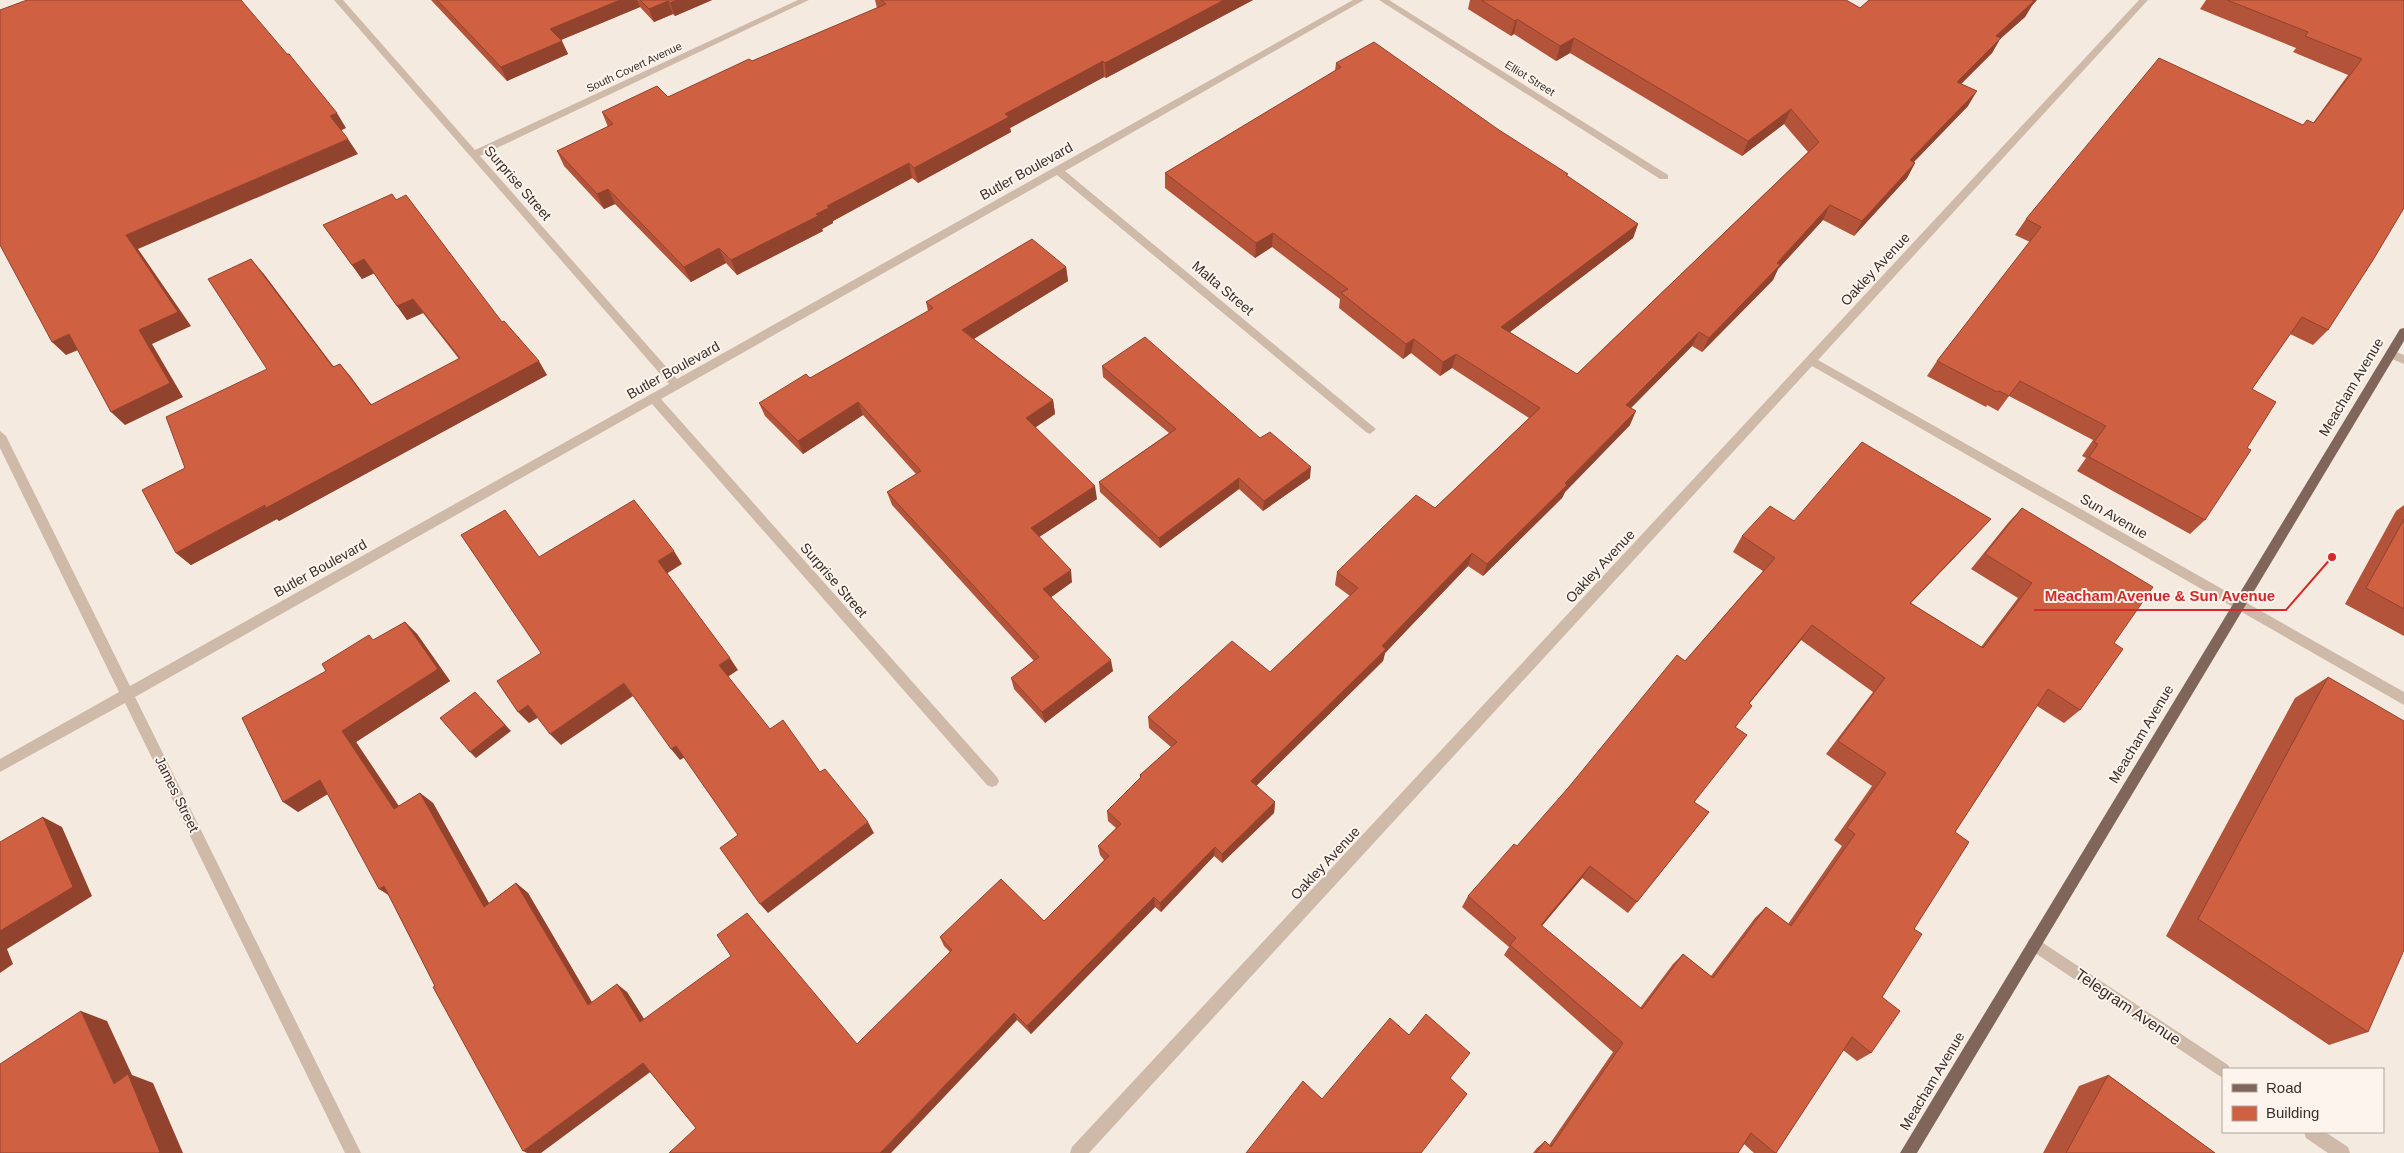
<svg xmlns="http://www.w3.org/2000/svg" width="2404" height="1153" font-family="Arial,sans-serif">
<rect width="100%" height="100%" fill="#f5eadf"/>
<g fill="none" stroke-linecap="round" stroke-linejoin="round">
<path fill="#cfbaa9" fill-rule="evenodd" d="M334,0H343L475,150L798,0H809L480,156L677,379L1353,0H1364L1065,171L1376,429L1370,434L1366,432L1057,175L661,399L997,777L999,781L997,785L992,787L987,785L652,404L135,697L361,1153H345L125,703L0,772V759L119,692L0,448V431L6,436L130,686L669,384Z
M1379,0H1389L1668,175V179H1660Z
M2139,0H2148L1818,360L2404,692V705L1812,366L1089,1153H1070L1072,1147Z
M2391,350L2404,355V364L2387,357L2385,354L2387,351Z
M2034,937L2228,1065L2230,1069H2223V1078L2218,1075L2029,949L2027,944L2029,939Z
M2304,1132H2325L2348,1147L2350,1153H2328L2306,1138Z"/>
<path fill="#7f655a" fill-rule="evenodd" d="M2404,328V341L1917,1153H1900L2400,329Z"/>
</g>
<path fill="#b35339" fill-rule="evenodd" d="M431,0H712L675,16L673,14L654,22L640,7L561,40L568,54L507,81Z
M875,0H1253L1106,78L1104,77L1010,128L1011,132L918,183L912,178L833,221V223L822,229L823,231L737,275L726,263L691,282L615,204L604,209L564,166L557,151L608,127L602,112L668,97L877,8Z
M1470,0H1846L1860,8L2031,7L2025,17L2000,39L1992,53L1961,84L1968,106L1914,162L1915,163L1907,178L1854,236L1823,220L1778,269L1773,280L1702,352L1692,346L1631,408L1630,425L1565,492L1562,498L1483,576L1468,566L1385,653L1383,661L1256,786L1275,802L1274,813L1222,863L1214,856L1161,912L1155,907L1031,1034L1017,1020L696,1128L650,1072L435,986L389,896L328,794L298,812L326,671L374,640L405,622L417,634L450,681L356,742L399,806L420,793L433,803L489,903L516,883L528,893L592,1002L627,992L644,1019L858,1044L950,952L944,946L940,937L1044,921L1104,860L1100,855L1098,846L1116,828L1108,821L1107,811L1140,778V775L1171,747L1149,728L1148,717L1270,672L1350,596L1335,585L1337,572L1435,508L1529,418L1452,368L1440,376L1411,353L1403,359L1339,308L1340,299L1272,247L1255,258L1165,188V173L1335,71L1336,63L1499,130L1638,224L1633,238L1510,332L1577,374L1808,152L1784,124L1742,156L1570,53L1556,61L1514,34L1511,36L1468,9Z
M2206,0H2404L2328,330L2313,345L2290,334L2252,389L2247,448L2205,520L2190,534L2077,471L2086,458L2082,456L2093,440L2009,396L1998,411L1987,405L1986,407L1927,376L1937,361L2030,242L2015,235L2026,219L2303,125L2313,123L2348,75L2293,52L2296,48L2200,9Z
M323,225L502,322L547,375L279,521L277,519L191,565L176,553L185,468L267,369L263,273L334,367L340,364L371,405L459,359L423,313L407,320L374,273L362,279Z
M1066,267L1068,281L974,339L1053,400L1055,414L1035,427L1097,499L1039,537L1072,582L1051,597L1113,671L1045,723L1014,689L1011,678L1034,661L892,505L887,492L916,474L863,415L803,454L765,416L759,403L810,378L928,311L926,302Z
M1102,366L1260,438L1310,478L1263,511L1239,489L1160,548L1100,492L1099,482L1169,433L1103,377Z
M2404,505V636L2345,604L2396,511Z
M2022,508L2114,643L2080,710L2064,723L2037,706L1955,832L1914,929L1882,997L1871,1053L1857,1061L1843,1050L1776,1153H1754L1744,1144L1738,1153H1533L1537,1148L1545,1141L1549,1145L1613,1052L1504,955L1509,947L1462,907L1468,896L1517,846L1685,661L1763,571L1733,552L1742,536L1794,521L1977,534L1911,603L1981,647L2018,598L1971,569L2008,523ZM1801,640L1873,692L1826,754L1872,786L1834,840L1842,846L1788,924L1766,907L1755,918L1711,976L1683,954L1673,964L1640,1008L1542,926L1582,878L1628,913L1709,812L1694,802L1749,704Z
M2328,677L2368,1032L2329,1045L2166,936L2295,698Z
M2108,1075L2215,1153H2043L2079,1086Z"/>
<path fill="#92432e" d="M620,0H637L640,7L556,42L550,29Z
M677,0H712L675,16L670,3Z
M1224,0H1253L1106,78L1105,63Z
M2032,0H2037L2031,7L2025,17L2000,39L1992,53L1948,97L1957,82L1996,36Z
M668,1L673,14L654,22L649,9Z
M1517,19L1514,34L1511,36L1515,21Z
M1574,38L1570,53L1556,61L1560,46Z
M562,41L568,54L507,81L501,67Z
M1103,61L1104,77L1010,128L1011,132L918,183L914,168L1005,114Z
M1977,91L1968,106L1901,175L1910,160Z
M1791,109L1784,124L1742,156L1748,141Z
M337,113L346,128L340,131L330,116Z
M348,139L358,154L138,249L191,326L152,344L183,397L125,425L111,412L139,330L126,235Z
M909,163L912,178L833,221V223L822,229L823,231L737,275L731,260L816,214L827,206Z
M1915,163L1907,178L1854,236L1862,221Z
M608,189L615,204L604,209L597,194Z
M1830,205L1823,220L1778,269L1773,280L1702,352L1709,338Z
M1638,224L1633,238L1498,341L1501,327Z
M1273,233L1272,247L1255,258L1256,243Z
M719,248L726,263L691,282L684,267Z
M251,259L263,273L344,381L333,367Z
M364,259L375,273L362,279L352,265Z
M1066,267L1068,281L965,344L962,330Z
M413,299L423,313L407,320L397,306Z
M1699,332L1692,346L1620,419L1626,405Z
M69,334L83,348L66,355L52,342Z
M1414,339L1411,353L1403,359L1406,344Z
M1456,354L1452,368L1440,376L1443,362Z
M539,361L547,375L279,521L277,519L191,565L176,553Z
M340,364L351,377L382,419L371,405Z
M1053,400L1055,414L1029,432L1026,418Z
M858,402L863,415L803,454L798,441Z
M1636,411L1630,425L1565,492L1562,498L1483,576L1487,564Z
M1311,467L1310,478L1263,511L1264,501Z
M1239,478V489L1160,548L1159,538Z
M1095,486L1097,499L1033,541L1031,528Z
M1991,519L1977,534L1897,617L1910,603Z
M674,551L682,564L666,574L658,561Z
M1472,553L1468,566L1385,653L1383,661L1250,792L1251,781Z
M1071,570L1072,582L1046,601L1043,589Z
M405,622L417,634L450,681L356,742L407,819L394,809L342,731Z
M1812,625L1801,640L1738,717L1749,703Z
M730,658L738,670L726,678L719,665Z
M1111,660L1113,671L1045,723L1042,712Z
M624,683L633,696L561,745L550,734Z
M481,698L511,731L476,758L470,752Z
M528,705L539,717L529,723L518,712Z
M676,746L685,757L680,760L671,749Z
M320,780L334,790L298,812L283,802Z
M420,793L433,803L496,916L484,907Z
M1275,802L1274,813L1222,863V854Z
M43,817L62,827L92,896L7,949L13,964L0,973V931Z
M868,822L874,833L768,913L760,904Z
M1215,847L1214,856L1161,912L1160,903Z
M1590,866L1582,878L1534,935L1541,925Z
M516,883L528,893L598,1013L588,1005Z
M384,886L393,898L379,889Z
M1154,897L1155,907L1031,1034L1027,1026Z
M617,984L627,992L651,1030L640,1022Z
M81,1011L107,1021L132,1075L153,1083L183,1153H158L114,1084Z
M1014,1013L1017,1020L891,1153H880Z
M643,1063L653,1070L541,1153H527L523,1151Z"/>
<path fill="#d06042" stroke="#92432e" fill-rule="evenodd" d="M27,0H241L287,54H289L337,113L330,116L348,139L126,235L178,312L139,330L170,383L111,412L69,334L52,342L0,245V10Z
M437,0H620L550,29L562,41L501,67Z
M640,0H677L670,3L668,1L649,9Z
M881,0H1224L1105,63L1103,61L1005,114L1009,117L914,168L909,163L827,206L829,208L816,214L818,216L731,260L719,248L684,267L608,189L597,194L557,151L613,124L602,112L657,86L668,97L749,59L752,61L886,4Z
M1481,0H1846L1860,8L1869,0H2032L2034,1L1996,36L2001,38L1957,82L1977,91L1910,160L1915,163L1862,221L1830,205L1777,263L1780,265L1709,338L1699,332L1626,405L1636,411L1565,483L1567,485L1487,564L1472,553L1382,646L1386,649L1251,781L1275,802L1222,854L1215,847L1160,903L1154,897L1027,1026L1014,1013L880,1153H669L696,1128L643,1063L523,1151L433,987L435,986L384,886L379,889L320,780L283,802L242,718L326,671L322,664L369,635L373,640L405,622L438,669L342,731L394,809L420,793L484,907L516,883L588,1005L617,984L640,1022L731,956L717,935L747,913L857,1044L952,950L940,937L1001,879L1044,921L1109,856L1098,846L1121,824L1107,811L1141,777L1140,775L1177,742L1148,717L1232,641L1270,672L1358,588L1337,572L1416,495L1435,508L1540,408L1456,354L1443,362L1414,339L1406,344L1341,293L1348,289L1273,233L1256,243L1165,173L1341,67L1336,63L1374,42L1499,130L1568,174L1566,175L1638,224L1501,327L1577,374L1819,142L1791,109L1748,141L1574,38L1560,46L1517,19L1515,21Z
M2227,0H2404V208L2373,260L2328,330L2302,317L2252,389L2276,402L2247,448L2251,450L2205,520L2089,457L2098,444L2094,442L2106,426L2020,381L2009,396L1999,391L1997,392L1937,361L2041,227L2026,219L2159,58L2303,125L2307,120L2314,123L2362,59L2305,36L2308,32Z
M392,194L396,200L406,195L502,322L504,321L539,361L266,508L265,505L176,553L142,490L185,468L166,417L267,369L208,279L251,259L333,367L340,364L371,405L460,358L413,299L397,306L364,259L352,265L323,225Z
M1032,239L1066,267L962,330L1053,400L1026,418L1095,486L1031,528L1071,570L1043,589L1111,660L1042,712L1011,678L1039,657L887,492L921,471L858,402L798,441L759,403L806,374L810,378L933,308L926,302Z
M1145,337L1260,438L1270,432L1311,467L1264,501L1239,478L1159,538L1099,482L1176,429L1102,366Z
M1862,442L1991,519L1910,603L1983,648L2032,583L1985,554L2022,508L2153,587L2114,643L2123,649L2080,710L2048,689L1955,832L1969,842L1914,929L1922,934L1882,997L1900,1011L1871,1053L1852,1037L1776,1153H1775L1751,1133L1738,1153H1536L1545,1141L1551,1147L1623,1043L1510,945L1516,938L1468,896L1514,844L1517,846L1568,788L1677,655L1685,661L1775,558L1742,536L1770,506L1794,521ZM1812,625L1885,678L1838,741L1886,773L1847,828L1855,834L1791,926L1766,907L1713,978L1683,954L1642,1009L1541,925L1590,866L1637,902L1709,812L1694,802L1747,735L1735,727L1752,706L1749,703Z
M634,500L674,551L658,561L730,658L719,665L770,729L783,720L820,772L825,769L868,822L760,904L720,848L738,835L676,746L671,749L624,683L550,734L528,705L518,712L497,681L541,653L461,535L505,510L539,557Z
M2404,519V609L2366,588Z
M2328,677L2404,721V950L2368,1032L2198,919Z
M475,692L505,725L470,752L440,718Z
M43,817L73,887L0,931V842Z
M81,1011L114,1084L128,1074L160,1152L158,1153H0V1064Z
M1426,1014L1470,1053L1450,1078L1467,1094L1421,1153H1246L1303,1081L1322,1099L1390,1018L1409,1035Z
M2108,1075L2215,1153H2066Z"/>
<g text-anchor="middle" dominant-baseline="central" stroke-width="4" stroke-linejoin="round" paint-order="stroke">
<g font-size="11" fill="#3c2f2a" stroke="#fcf4ed">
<text transform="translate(634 67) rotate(-25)">South Covert Avenue</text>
<text transform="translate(1530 78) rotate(32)">Elliot Street</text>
</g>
<g font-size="14" fill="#3c2f2a" stroke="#fcf4ed">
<text transform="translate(1026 171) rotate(-29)">Butler Boulevard</text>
<text transform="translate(518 183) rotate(49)">Surprise Street</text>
<text transform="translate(1875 269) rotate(-47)">Oakley Avenue</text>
<text transform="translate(1223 288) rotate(40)">Malta Street</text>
<text transform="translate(673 370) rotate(-29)">Butler Boulevard</text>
<text transform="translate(2351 387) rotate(-59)">Meacham Avenue</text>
<text transform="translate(2114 516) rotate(30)">Sun Avenue</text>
<text transform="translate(1600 566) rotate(-47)">Oakley Avenue</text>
<text transform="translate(320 568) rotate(-29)">Butler Boulevard</text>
<text transform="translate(834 580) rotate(49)">Surprise Street</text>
<text transform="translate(2141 734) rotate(-59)">Meacham Avenue</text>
<text transform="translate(177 794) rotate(64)">James Street</text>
<text transform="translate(1325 863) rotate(-47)">Oakley Avenue</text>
<text transform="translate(1932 1081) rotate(-59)">Meacham Avenue</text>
</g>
<g font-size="16" fill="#3c2f2a" stroke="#fcf4ed">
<text transform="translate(2128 1007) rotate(34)">Telegram Avenue</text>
</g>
</g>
<path fill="none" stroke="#d62828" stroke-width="2" d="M2332 557L2286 610H2034"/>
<circle fill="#d62828" stroke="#fcf4ed" stroke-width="2" cx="2332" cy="557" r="5"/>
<g font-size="15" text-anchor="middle" font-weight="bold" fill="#d62828" stroke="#fcf4ed" stroke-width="4" stroke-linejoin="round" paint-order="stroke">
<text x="2160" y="601">Meacham Avenue &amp; Sun Avenue</text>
</g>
<rect x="2222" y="1068" width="162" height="65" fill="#fcf4ed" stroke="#afa59f"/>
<rect x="2232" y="1084" width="25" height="8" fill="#7f655a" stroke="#afa59f"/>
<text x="2266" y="1093" font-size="15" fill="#3c2f2a">Road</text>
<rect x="2232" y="1106" width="25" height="15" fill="#d06042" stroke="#afa59f"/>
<text x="2266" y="1118" font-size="15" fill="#3c2f2a">Building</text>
</svg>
